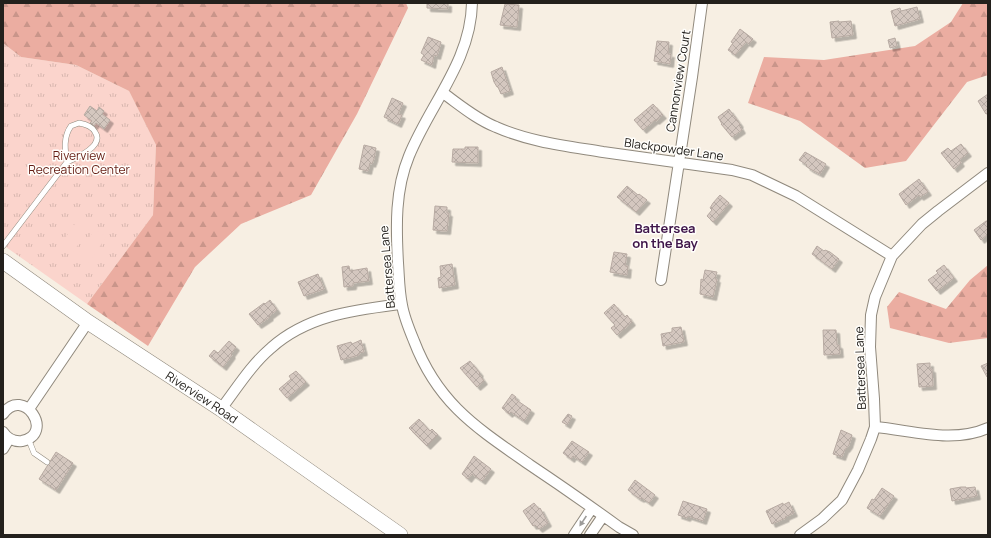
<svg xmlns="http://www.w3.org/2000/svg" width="991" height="538" font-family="Manrope,sans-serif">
<defs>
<pattern id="grass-tufts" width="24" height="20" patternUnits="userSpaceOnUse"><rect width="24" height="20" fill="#fbd4cc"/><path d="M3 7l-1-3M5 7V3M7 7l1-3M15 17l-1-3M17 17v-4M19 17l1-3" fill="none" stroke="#d7b6af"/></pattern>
<pattern id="forest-firs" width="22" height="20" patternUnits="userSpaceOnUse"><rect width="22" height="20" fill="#ebada1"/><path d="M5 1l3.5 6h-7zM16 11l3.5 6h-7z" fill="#c9958a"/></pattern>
<pattern id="building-cross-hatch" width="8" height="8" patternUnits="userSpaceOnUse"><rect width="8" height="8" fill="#d4c7bf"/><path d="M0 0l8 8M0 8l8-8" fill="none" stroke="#b6aba4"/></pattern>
<filter id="shadow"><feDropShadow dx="3.5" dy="3.5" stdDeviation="0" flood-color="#0004"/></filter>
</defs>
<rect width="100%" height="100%" fill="#f7efe3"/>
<path fill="url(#grass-tufts)" d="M3,43L21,57L76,65L129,91L156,145L153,215L87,304L3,245Z"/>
<path fill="url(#forest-firs)" d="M3,3H406L408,8L357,114L311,195L241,224L195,267L148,346L87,304L153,215L156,145L129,91L76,65L21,57L3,43Z
M963,3H988V75L967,82L906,161L865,168L800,121L748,103L764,57L824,60L915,46L951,22Z
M988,265V338L949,343L890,328L887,307L899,292L946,309L970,280Z"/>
<path fill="#fbd4cc" d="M79,218L91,226L73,252L61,244Z
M95,229L106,237L89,263L77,255Z"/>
<path fill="url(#building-cross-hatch)" stroke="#b7aaa2" filter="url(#shadow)" d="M427,3H448V9L427,8Z
M505,4L519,5L517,27L500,25Z
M917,7L920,19L895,26L891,11L900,8L901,11Z
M839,21V22L851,21L853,35L832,38L830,22Z
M740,29L753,39L749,44L746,42L735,55L728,50L733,43L731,42Z
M428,37L441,42L437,56L434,55L432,65L421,60L424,55L421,53Z
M895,38L897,46L890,48L888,40Z
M657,41L669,42L668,54H671L670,64L654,61Z
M502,67L510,91L501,94L498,87H497L494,82L491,72Z
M988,94V113L986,114L978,101Z
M392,98L403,103L398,114L402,115L398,124L384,117Z
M653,104L663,115L656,121L655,120L643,130L634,120Z
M90,106L97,111L99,107L104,111L102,114L110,120L104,129L96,123L94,126L90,123L92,121L84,115Z
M729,109L740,124L739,125L742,130L732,137L721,124H722L718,117Z
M961,144L968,153L959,160L961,163L954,169L941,153L948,148L951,151Z
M364,145L376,148L374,159L372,164L370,163L368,171L359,169Z
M465,147H478V163L452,162L453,149H465Z
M805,152L826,164L820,174L810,169L806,166L807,165L799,160Z
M919,179L928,192L920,197L919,195L906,205L899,194Z
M627,186L638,195L639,194L647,200L636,212L617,197Z
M720,195L729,203L713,222L707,216L712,210L710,208L713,203Z
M435,206L447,207V213H449L447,231L433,230Z
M986,221H988V234L981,240L974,230Z
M817,246L824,251L825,250L830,252L839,259L832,269L812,254Z
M614,252L627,254L625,266H628L627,275L610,272Z
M452,264L455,285L439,288L438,278L441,277L440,266Z
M944,265L954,278L937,291L928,280L938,273L936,271Z
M349,266L350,271L367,268L369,281L353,283V286L344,287L342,267Z
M705,270L717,272L715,279H717L713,297L700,294L701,279L703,280Z
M318,274L324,289L304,296L298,282Z
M270,300L277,310L269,316L270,317L258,325L249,314L264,303L265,304Z
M614,304L625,317L627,315L632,322L617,335L611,328L615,325L604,313Z
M681,327L684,342L663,346L661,334L672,332V328Z
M823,330H836L837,345H839L840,354L824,355Z
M361,340L364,352L359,353V355L341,360L337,346L351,342L352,344Z
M229,341L236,347L231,354L232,355L223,367L209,356L214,350L218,353Z
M470,361L480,373L479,374L484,381L477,387L460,368Z
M930,363V369H932L933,386L919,387L917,364Z
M988,363V376L987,377L981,366Z
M296,371L306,382L287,398L279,389L291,379L289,376Z
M512,394L516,397L515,399L531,410L524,421L511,412L509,414L502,408Z
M568,414L572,416L567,425L562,422Z
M419,419L430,431L432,429L438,435L427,446L409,428Z
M841,430L852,435L849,445L846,449H845L842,457L833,454Z
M572,441L589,452L582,462L573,456L571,459L563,453Z
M56,452L73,463L56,490L39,479Z
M474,456L491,469L482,481L472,474L468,479L462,474Z
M635,480L655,495L649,503L642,498L641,499L637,497L628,490Z
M961,487H966V488L975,487L977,496L952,501L950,489Z
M882,488L894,496L880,516L867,508L872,499L874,500Z
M683,501L707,509L703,521L688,516L687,518L678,515Z
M789,502L794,513L785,517L786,518L772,524L766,511L783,503V505Z
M534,503L539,509L540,508L548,523L539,529L535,525L533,526L523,511Z"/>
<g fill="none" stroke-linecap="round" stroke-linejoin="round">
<g stroke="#90897d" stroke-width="6">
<path id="lane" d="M79,123C85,124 92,126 95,132C105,146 76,158 67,162C65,150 63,137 71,126Z
M3,246L67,162
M28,438L34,453L47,462"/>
</g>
<g stroke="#90897d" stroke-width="12">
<path id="street" d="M472,3C471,61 430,104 409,156C395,190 396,226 398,263C399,276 399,291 402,305C404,317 409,329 414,341C438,404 477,428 530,465C560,485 590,506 619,527L633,535
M443,93C460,105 476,119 496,127C530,142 567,146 603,152C646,158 689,164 732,170L752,175L796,196L892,256
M661,280L692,77L702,3
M29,409L88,322
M221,409C237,388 251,365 271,348C308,315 355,310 401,304
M3,414C23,385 56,434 22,441C14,442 7,438 3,432
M875,427C911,430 952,444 988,428
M3,449L9,439
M574,535L592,508
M590,535L603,516
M800,535L822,519L842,500L858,470L871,439L875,427L874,399L870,347L871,315L875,297L892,256L922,224L938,211L988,173"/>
</g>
<g stroke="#90897d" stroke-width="16">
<g id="secondary">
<path id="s1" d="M3,261L88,322L221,409L400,535"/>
</g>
</g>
<use href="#lane" stroke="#fff" stroke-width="5"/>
<use href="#street" stroke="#fff" stroke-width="10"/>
<use href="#secondary" stroke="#fff" stroke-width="15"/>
</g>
<defs><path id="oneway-solid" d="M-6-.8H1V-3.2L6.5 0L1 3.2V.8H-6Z"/></defs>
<use fill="#9c9b99" href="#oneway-solid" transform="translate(583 521) rotate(124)"/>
<g text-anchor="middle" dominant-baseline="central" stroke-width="3" stroke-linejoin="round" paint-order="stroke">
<g font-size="12" fill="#23201c" stroke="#fffefb">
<text transform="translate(678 81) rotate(-81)">Cannonview Court</text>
<text transform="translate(674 149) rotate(8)">Blackpowder Lane</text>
<text transform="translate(387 267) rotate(-95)">Battersea Lane</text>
<text transform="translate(860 368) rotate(-92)">Battersea Lane</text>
<text stroke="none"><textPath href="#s1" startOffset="241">Riverview Road</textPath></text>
</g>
<g font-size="12" fill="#641c12" stroke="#fffefb">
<text x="79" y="155">Riverview<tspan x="79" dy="14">Recreation Center</tspan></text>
</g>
<g font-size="13" font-weight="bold" fill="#3f164a" stroke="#fffefb">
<text x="665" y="228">Battersea<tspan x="665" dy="15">on the Bay</tspan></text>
</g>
</g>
<rect width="991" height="538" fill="none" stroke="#23201c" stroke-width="8"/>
</svg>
